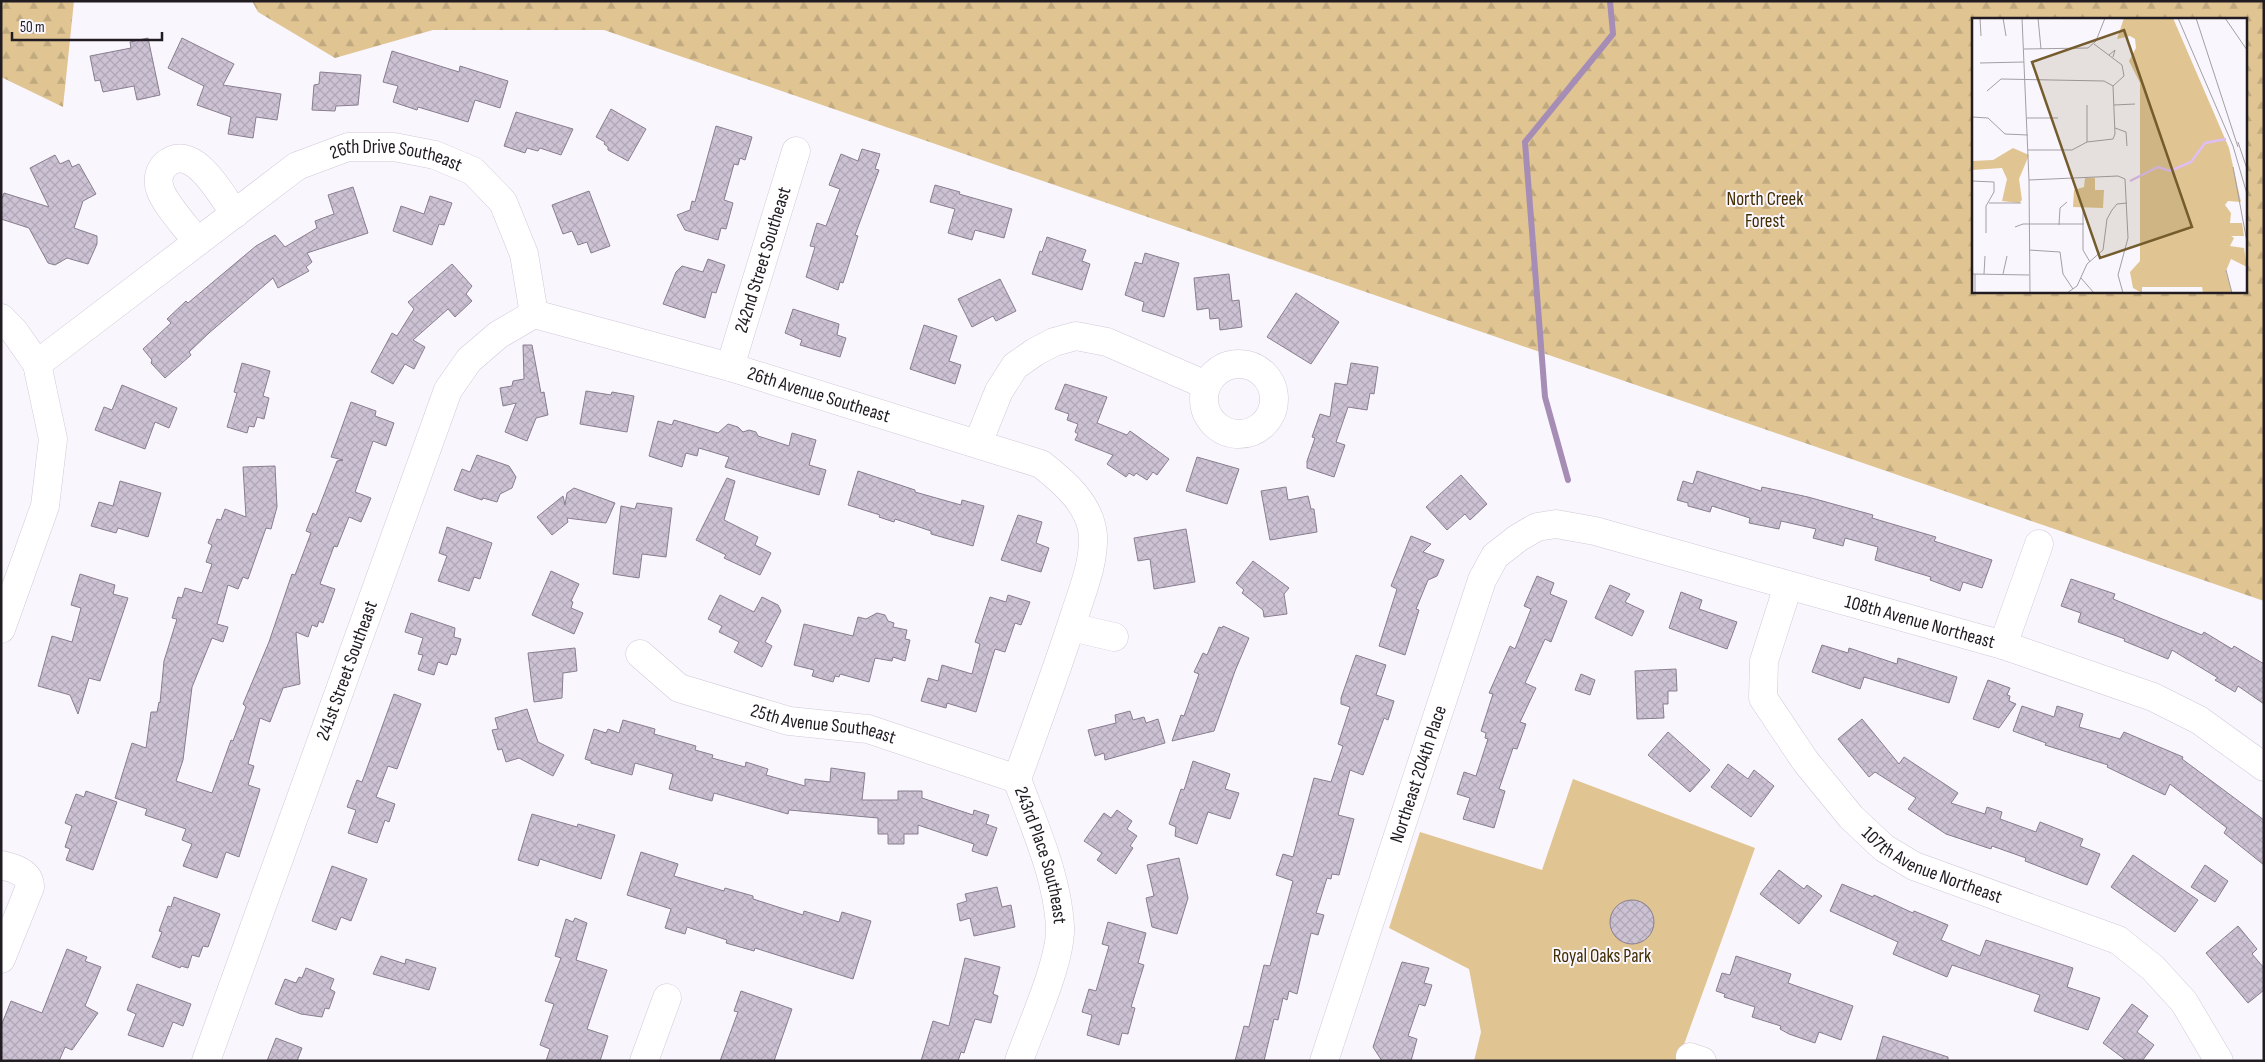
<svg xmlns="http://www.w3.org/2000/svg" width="2265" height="1062" font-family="'Sofia Sans Condensed',sans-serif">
<defs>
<pattern id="forest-firs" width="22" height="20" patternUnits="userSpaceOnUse" patternTransform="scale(1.25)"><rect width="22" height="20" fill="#e0c593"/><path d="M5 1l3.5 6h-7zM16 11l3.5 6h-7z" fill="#c0a97e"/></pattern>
<pattern id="building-cross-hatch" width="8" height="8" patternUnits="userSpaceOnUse" patternTransform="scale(1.25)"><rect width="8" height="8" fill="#ccc2d4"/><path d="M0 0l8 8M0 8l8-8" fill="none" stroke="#afa6b6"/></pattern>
</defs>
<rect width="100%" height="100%" fill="#faf6fd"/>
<path fill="#e0c593" d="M1573,779L1755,848L1678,1061H1474L1481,1032L1469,969L1389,928L1420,832L1542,870Z"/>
<path fill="url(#forest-firs)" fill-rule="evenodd" d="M1,1H74L63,107L1,77Z
M252,1H2264V601L604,30H433L335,58L258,12ZM1974,19H2246V291H1974Z"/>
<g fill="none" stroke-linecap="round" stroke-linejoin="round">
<path stroke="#a58db5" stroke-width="6" d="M1568,480L1545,397L1525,142L1613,34L1610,1"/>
</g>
<path fill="url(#building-cross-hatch)" stroke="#887e8f" d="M148,38L160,95L137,100L134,86L103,92L100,80L95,81L90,56L131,48L130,42Z
M182,38L234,64L223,85L281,94L277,120L256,117L253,138L228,134L231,117L197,105L204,86L168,68Z
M392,51L459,72L460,66L508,81L500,108L475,100L468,122L418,107L417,110L393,102L398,86L383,82Z
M320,72L361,75L358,105L336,106L335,111L312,110L314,85L319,84Z
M611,109L646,129L628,161L608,150V147L604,144L605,142L596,137Z
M516,112L573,129L561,155L540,148L538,151L527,148L525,153L504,146Z
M716,126L752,137L745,160L740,158L738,165L734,164L724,200L733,203L726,229L721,228L718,240L685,230L677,215L690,210L692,201L695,202Z
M862,149L880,154L875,169L879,170L855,235L858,236L843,283L840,282L838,290L806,277L815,247L810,246L817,223L826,226L840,189L829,185L841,154L858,161Z
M55,155L60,164L69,160L72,167L79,164L96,194L83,201L74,228L97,236V244L88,264L67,258L55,265L48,263L29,228L1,219V201L4,193L49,207L30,168Z
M935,185L960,192L959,194L1012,209L1004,238L975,230L972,240L948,233L955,209L930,202Z
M353,187L368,233L307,253L312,262L306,267L309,271L278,288L273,278L209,333L189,352L191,355L165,378L151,363L152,360L143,349L171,323L167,319L186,301L188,303L256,246L275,235L285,247L317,228L315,221L334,214L328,195Z
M589,191L610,246L591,253L587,242L578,245L572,231L563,234L552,205Z
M430,196L452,203L444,225L439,224L432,245L393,231L401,206L424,214Z
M1047,237L1086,250L1082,261L1090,264L1082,290L1032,274L1040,251L1042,252Z
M1145,253L1179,263L1164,317L1142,311L1144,302L1125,295L1135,262L1142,264Z
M708,259L725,265L716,293L712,292L705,318L663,304L676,272L682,266L703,272Z
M452,264L472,286L466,294L472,301L455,317L448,309L413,340L425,347L414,369L405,364L393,384L371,372L392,333L397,336L414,309L408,302Z
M1229,274L1232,301L1239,300L1242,327L1220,330L1219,318L1210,319L1209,308L1197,310L1194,278Z
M1000,279L1016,311L996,321L993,316L972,327L958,299Z
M1296,293L1339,322L1311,364L1267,337Z
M793,309L839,324L837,335L846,338L840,357L800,345L802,340L785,333Z
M924,325L957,336L949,361L961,365L955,384L910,369Z
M523,345H532L541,393L544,392L548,415L536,418L527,441L505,432L516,403L503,406L500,388L512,386L513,381L524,379Z
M242,363L270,371L263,396L269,398L264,419L257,417L254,427L249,426L247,433L227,427L237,393L234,392Z
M1351,363L1378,367L1374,394L1370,393L1367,410L1348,407L1336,442L1345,445L1334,477L1307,468V461L1315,438L1312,437L1320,414L1330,417L1335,383L1347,385Z
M1065,384L1107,397L1097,423L1127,435L1130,431L1169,459L1157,475L1153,472L1147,480L1136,473L1134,476L1129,473L1126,477L1107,464L1113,455L1075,440L1078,434L1075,432L1078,424L1067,420L1069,414L1055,409Z
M122,385L177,408L169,428L155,422L145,449L95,430L104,407L112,410Z
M586,391L611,395L612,392L634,396L627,432L580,424Z
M351,402L376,411L375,416L394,423L386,446L373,441L355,492L371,498L361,522L349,517L337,547L334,546L320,584L335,589L323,623L319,621L317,627L312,625L308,637L296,632L300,684L283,688L270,722L260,718L248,764L254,766L248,785L260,789L239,857L226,852L217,878L183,866L192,844L182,840L186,829L145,815L147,809L115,798L132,743L146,748L151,712H157L159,702L160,703L164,661L177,619L172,618L178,597L182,598L185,588L202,593L212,564L206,562L212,545L208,543L217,519L221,520L225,509L246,517L243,467L275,466L277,507L271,529L266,528L248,579L243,577L238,589L228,585L217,624L228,627L223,642L212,638L192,687L183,760L176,781L212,793L231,740L233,741L246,707L243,704L269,642L292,574L295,575L311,533L306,531L313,513L316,515L337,461L343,460L331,457Z
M674,420L718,433L728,424L738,427L743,432L749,430L756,432L758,436L789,446L792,433L816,440L809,465L826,470L819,495L725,467L729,457L699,448L697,456L686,453L682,467L649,456L658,421L672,425Z
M477,455L509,466L516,477L512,488L500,494L497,502L483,498L482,500L454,490L462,469L470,472Z
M1197,457L1239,469L1227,504L1186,491Z
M858,471L915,490V492L961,505L962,500L984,506L973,546L931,534V531L895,519L894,522L879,517L880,515L848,505Z
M1697,471L1761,491L1762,487L1808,497L1873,515L1872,518L1936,537L1934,541L1992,560L1982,588L1963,582L1960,591L1930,580L1931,577L1875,560L1878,547L1845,538L1843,546L1813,538L1816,529L1781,521L1779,529L1749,523L1750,518L1712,506L1710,512L1688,506V503L1677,500L1683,481L1693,484Z
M1461,475L1487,504L1470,520L1465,514L1447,530L1426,507Z
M727,478L735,481L724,520L758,537L755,545L771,553L760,575L724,558L726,555L696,540Z
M120,481L161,493L148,537L118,528L116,533L91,526L99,502L113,506Z
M1286,487L1288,500L1308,496L1311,509H1314L1317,532L1270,540L1261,491Z
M574,488L615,503L606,523L567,518L568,522L552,535L537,517L563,496L565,505L567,493Z
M637,503L672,508L666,557L642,554L639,578L613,574L621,506L635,509Z
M1018,515L1042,522L1036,543L1049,548L1041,572L1001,560Z
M447,527L492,543L480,579L474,577L469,591L438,581L447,556L439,553Z
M1186,529L1195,582L1154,589L1150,559L1138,561L1134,538Z
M1411,536L1431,544L1423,552L1444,560L1437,576L1428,580L1416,609L1419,610L1405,655L1379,646L1397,589L1391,586Z
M1253,561L1289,588L1284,594L1287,614L1264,617L1263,610L1242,593L1244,590L1236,583Z
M551,571L579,584L571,601L573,602L571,608L583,613L574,634L532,615Z
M80,574L115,585L113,594L128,598L100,681L89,678L78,714L70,695L38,686L52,636L72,642L81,608L71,605Z
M1537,576L1554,583L1550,594L1567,601L1551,642L1545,639L1525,683L1536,688L1520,722L1526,724L1517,749L1513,748L1499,789L1505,791L1494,828L1463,819L1470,798L1457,794L1464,772L1476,776L1488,739L1485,738L1486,733L1481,731L1493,694L1489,693L1510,646L1515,649L1531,609L1524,606Z
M2071,579L2115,594L2113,599L2202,635L2204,632L2232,649L2234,646L2264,664V704L2238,686L2235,692L2215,680L2218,678L2172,650L2168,659L2124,641L2125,639L2078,622L2081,613L2061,606Z
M1610,585L1630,594L1625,602L1644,611L1632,636L1595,618Z
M1681,592L1702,600L1699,609L1737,622L1727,649L1669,628Z
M720,595L754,612L762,597L778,605L781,611L765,642L772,646L762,667L734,652L739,642L719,632L722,626L708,619Z
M1008,595L1030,602L1021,625L1015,623L1005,652L995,649L976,712L947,703L946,708L921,701L928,678L938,681L942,665L972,674L980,644L975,642L990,597L1006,602Z
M411,613L455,628L454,637L461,639L456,655L451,654L447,665L438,662L434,675L418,670L423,655L418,654L423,638L405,632Z
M877,613L885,615L888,621L894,623L893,627L907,630L905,639L910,640L905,661L893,657L892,661L875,658L869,682L840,674L839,677L835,676L833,682L812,676L814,670L794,665L804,624L853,636L858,617L866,619Z
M1223,626L1249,638L1235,671L1214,731L1172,741L1181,715L1184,716L1199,674L1194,672L1203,653L1207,655L1219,627L1222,628Z
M1822,645L1848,653L1849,648L1897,664L1898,658L1957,677L1949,703L1864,677L1860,689L1812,672Z
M575,648L577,671L563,673L562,698L534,702L528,653Z
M1356,655L1386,665L1376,695L1394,701L1388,720L1384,718L1363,775L1350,770L1338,815L1354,819L1339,875L1332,874L1331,879L1327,878L1316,913L1324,915L1318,935L1311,933L1297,994L1289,991L1287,1000L1283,998L1278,1020L1274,1019L1264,1061H1235L1244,1026L1249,1027L1264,965L1270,966L1293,881L1276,875L1283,854L1293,857L1314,778L1331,782L1343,746L1338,744L1350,707L1341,704V698Z
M1676,669L1677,691H1668V704H1663L1664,718L1637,719L1635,671Z
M1581,674L1595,680L1590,695L1575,690Z
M1988,680L2010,688L2007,695L2010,696L2009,701L2016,704L1999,728L1973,719Z
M394,694L421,704L397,769L388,766L376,797L395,804L389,822L385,820L377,843L348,833L356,810L347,807L357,780L362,782Z
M2022,706L2054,717L2057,706L2083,714L2079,727L2120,739L2124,732L2183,757L2182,759L2264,820V865L2224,833L2227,828L2170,784L2165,795L2107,767L2108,765L2045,745L2046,743L2013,731Z
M527,709L538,742L564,755L553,776L519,758L506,762L502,749L498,750L492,730L498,729L495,718Z
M1130,711L1133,720L1144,717L1146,723L1158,719L1165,743L1105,760L1104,753L1095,756L1088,730L1116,723L1115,715Z
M1862,719L1899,764L1904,757L1958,793L1951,803L1985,814L1987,807L2002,812L2000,819L2036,832L2040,822L2083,839L2080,846L2100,854L2087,885L2025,861L2026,858L1992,846L1991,849L1946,834L1908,809L1916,798L1875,772L1869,777L1838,739Z
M623,720L655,729L654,734L696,746L695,750L713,755L712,758L745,767L746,762L768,769L766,775L805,786V779L830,782L831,768L865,773L862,800H898V791H922V798L973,815L974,810L989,815L986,824L997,828L987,856L972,851L974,844L918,825V834H904V844H888V834H878V818L789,810L788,814L714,793L712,801L669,789L673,774L635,763L632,775L591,763V761L585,759L594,729L606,733L608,729L619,733Z
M1668,732L1710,770L1690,792L1648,755Z
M1193,761L1230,774L1225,789L1239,793L1230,819L1208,812L1197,844L1175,836L1176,827L1169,824L1181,789L1184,790Z
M1728,764L1748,779L1754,770L1774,786L1751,817L1711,787Z
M86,791L117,802L93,870L66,860L70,849L65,847L72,826L65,823L76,794L84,797Z
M1117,810L1132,821L1127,829L1137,836L1130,846L1133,848L1116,874L1097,860L1102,853L1084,841L1104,813L1111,818Z
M532,814L577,827L578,824L615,835L601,879L540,859L538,866L518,860Z
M641,852L678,864L674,876L724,891L725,888L753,896V899L803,915L804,911L839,922L842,912L871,921L853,979L755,948L754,951L726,943L727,940L687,927L685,934L665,928L671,909L627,895Z
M2133,855L2198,900L2175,932L2111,887Z
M1179,858L1188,898L1177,934L1152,927L1146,898L1154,896L1147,865Z
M2205,865L2228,881L2215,902L2191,887Z
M332,866L367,879L351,921L341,917L336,930L312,921Z
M1779,870L1804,889L1807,885L1822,896L1799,924L1760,894Z
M1842,884L1873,897L1874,895L1913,913L1914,911L1948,925L1941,940L1980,956L1986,940L2073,968L2067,987L2100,998L2088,1030L2034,1011L2040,995L1952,965L1947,977L1893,954L1898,942L1830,911Z
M997,887L1002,907L1011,905L1015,927L974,936L970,918L960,921L957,904L967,901L965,894Z
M174,897L220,914L208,947L203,946L199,957L192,955L188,968L181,966L180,968L152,957L162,932L159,931L168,906L171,907Z
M1610 922a22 22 0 1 1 44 0a22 22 0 1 1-44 0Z
M575,918L587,923L576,960L607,970L587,1029L608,1036L600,1061H546L550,1049L540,1045L554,1004L545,1001L561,958L555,956L566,919L573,922Z
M1108,922L1146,933L1138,963L1144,965L1131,1007L1135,1008L1128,1034L1122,1033L1119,1045L1087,1035L1092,1015L1082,1012L1089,989L1096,991L1109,946L1102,944Z
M2238,926L2257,949L2252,954L2264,968V990L2248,1003L2206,953Z
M67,949L87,957L85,961L101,967L85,1006L98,1013L72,1050L65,1047L59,1061H1V1026L11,1001L42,1013Z
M381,956L405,964L406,959L436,968L429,990L373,974Z
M1736,956L1791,974L1788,983L1853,1006L1841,1040L1819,1032L1815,1043L1789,1034L1780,1029L1781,1026L1752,1017L1755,1007L1724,997L1725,994L1716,991L1722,973L1730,975Z
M965,958L1000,967L993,994L998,996L991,1023L975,1019L964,1053L961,1052L958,1061H921L933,1021L949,1026Z
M1402,962L1429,968L1424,983L1432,985L1425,1006L1419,1004L1408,1036L1417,1039L1411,1061H1382L1373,1047Z
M306,968L334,979L330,989L335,992L329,1009L325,1008L322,1017L301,1014L275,1004L285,979L296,983L299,977L302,978Z
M137,984L191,1004L183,1026L173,1022L163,1047L128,1035L136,1014L127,1010Z
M741,991L792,1009L774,1061H720L738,1012L734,1011Z
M2132,1004L2148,1016L2137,1032L2154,1045L2142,1061H2127L2103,1043Z
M1883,1036L1948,1057V1061H1876Z
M276,1038L302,1048L297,1061H267Z"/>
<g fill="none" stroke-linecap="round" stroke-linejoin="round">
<g stroke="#d2c8da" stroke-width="29">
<g id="minor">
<path d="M197,242C188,229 164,203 160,189C157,180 159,170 166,164C193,141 222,196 235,214"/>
<path id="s1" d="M534,314L730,367L1041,464C1064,482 1091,505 1093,536C1094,563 1083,589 1075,614C1057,669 1037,724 1017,779C1034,826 1057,875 1060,926C1062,960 1031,1026 1019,1061"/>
<path d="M1,318L14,331L37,364L53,439L45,506L1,629"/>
<circle cx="1239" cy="399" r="35"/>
<path id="s2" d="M37,364L297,166L348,147H394L435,155L473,171L503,202L524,254L534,314"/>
<path id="s3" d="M730,367L796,151"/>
<path d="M978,443L999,391L1015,366L1035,352L1054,342L1076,336L1107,342L1206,385"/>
<path id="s4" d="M1788,586L1764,661L1763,698L1806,762L1851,817L1884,848L1914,866L2118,940L2153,968L2184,1002L2219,1061"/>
<path d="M1071,627L1114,637"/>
<path d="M2003,645L2039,544"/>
<path id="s5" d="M640,654L679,688L789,721L868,729L1017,779"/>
<path d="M1,865C14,868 30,872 30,887L1,959"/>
<path d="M1690,1057L1702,1061"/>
<path id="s6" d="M206,1061L448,390L469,360L498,335L534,314"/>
<path d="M644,1061L667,998"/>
<path id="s7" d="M1324,1061L1482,580L1495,556L1518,538L1537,527L1556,524L1595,531L2003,645L2153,697L2199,720L2264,767"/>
</g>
</g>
<use href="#minor" stroke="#fff" stroke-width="28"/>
</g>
<g text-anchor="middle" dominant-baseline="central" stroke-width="4" stroke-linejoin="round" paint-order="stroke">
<g font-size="19" fill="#201c22" stroke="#faf6fd">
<text stroke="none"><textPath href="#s2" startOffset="430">26th Drive Southeast</textPath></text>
<text stroke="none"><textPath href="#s3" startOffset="112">242nd Street Southeast</textPath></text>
<text stroke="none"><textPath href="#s1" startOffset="296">26th Avenue Southeast</textPath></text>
<text stroke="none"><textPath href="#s7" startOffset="981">108th Avenue Northeast</textPath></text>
<text stroke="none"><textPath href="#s6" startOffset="415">241st Street Southeast</textPath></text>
<text stroke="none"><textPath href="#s5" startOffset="201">25th Avenue Southeast</textPath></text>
<text stroke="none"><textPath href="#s7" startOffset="302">Northeast 204th Place</textPath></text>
<text stroke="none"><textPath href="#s1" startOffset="956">243rd Place Southeast</textPath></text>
<text stroke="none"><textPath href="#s4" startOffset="360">107th Avenue Northeast</textPath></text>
</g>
<g font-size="19" fill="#412d00" stroke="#faf6fd">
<text x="1765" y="199">North Creek<tspan x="1765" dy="22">Forest</tspan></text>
<text x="1602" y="956">Royal Oaks Park</text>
</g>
</g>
<g transform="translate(1972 18)">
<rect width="275" height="275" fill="#faf6fd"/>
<path d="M113,160H123V172H132L131,190L101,189L102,172L112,169ZM233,205H270L272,218H233Z" fill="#e0c593"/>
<path d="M152,0H201L257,130L269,184L256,183L253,187L259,195L258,205L248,210L262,220L258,228L272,230L275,249V275V249L259,241L254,253L260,275H231L230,269H170V275L161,270L158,254L168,243V65L157,43L164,30L163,21L158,18L145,21ZM41,130L57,137L47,161L50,182L47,185L30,183L35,161L30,150L0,152V143L21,142Z" fill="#e0c593"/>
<path fill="none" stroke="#debef4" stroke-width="2.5" d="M158,163L186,149L198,153L219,144L233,125L254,121"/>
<path fill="none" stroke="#a39fa5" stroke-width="1" d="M8,0L9,18M31,0L34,18M50,0L57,162L58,275M66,0L69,31M206,0L261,128L275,176M224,0L266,129M253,0L275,32M122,26L150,47L152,58L141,68M52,31L116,30L124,23L133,0M137,37L143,32L141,39M8,45L52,44M15,73L29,61L132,63L141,68M115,87V124M142,87L163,86M0,99L16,100L33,116L56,117M55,100H86M143,110L154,114L155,128M266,124L275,151M56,132H100L115,124L141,121L143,116L141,68M261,149L275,224M57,162L146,158L153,161L156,220L146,257L151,275M0,163L22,164V174L14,188V215M17,185H49M111,190V232L118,244M87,207L88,190L95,184M43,209L51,206H112M57,232L88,234L91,256L101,271M254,252L260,275M0,256L57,257M12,256L13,238M31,256L35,238M109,260L122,275M3,275V256M95,275L105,268L115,246L131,232L135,201L140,192L145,186L155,185"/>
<path fill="#745c2d" fill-opacity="0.15" stroke="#745c2d" stroke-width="2.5" d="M152,12L220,209L128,240L60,44Z"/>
<rect width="275" height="275" fill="none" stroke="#201c22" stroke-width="2.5"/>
</g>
<rect width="2265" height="1062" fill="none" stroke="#201c22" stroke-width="5"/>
<path d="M12 32v8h150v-8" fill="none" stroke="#201c22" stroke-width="2.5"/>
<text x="20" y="32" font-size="15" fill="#201c22" stroke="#faf6fd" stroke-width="4" paint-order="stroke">50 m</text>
</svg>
